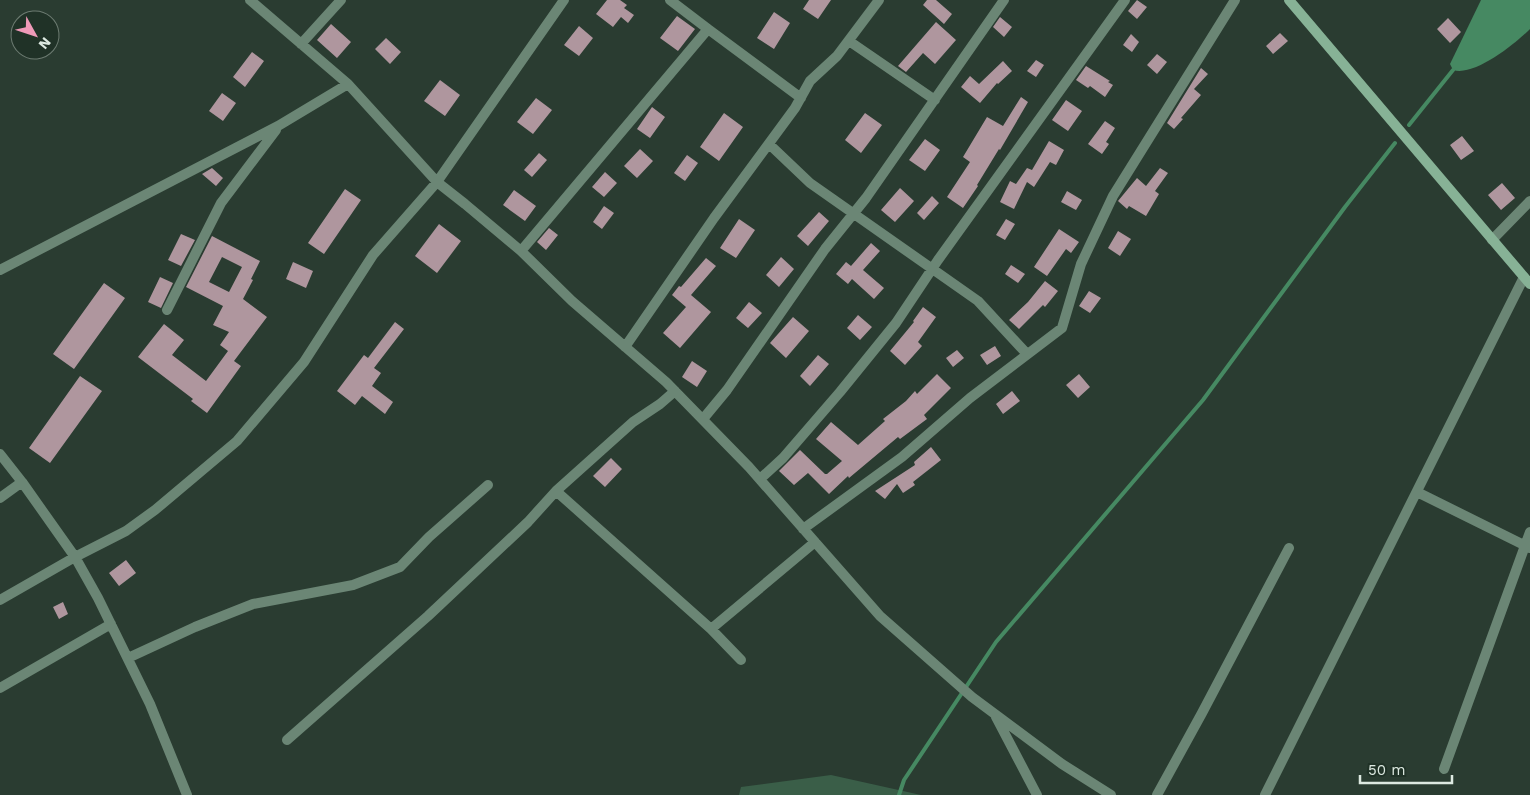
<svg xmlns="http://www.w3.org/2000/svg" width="1530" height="795" font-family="'Work Sans',sans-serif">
<rect width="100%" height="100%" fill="#2a3c31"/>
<path fill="#3a5e48" d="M831,775L921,795H739L741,787Z"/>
<path fill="#468962" d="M1481,0H1530V29C1515,44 1474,77 1453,70L1450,64Z"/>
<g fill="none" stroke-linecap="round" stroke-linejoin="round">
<path stroke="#468962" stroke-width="4" d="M1409,125L1453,70
M899,795L904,780L996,642L1203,400L1345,207L1395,143"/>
</g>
<path fill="#af969e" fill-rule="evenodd" d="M607,0H620L627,5L624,8L634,15L628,23L621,17L613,27L596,14Z
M809,0H831L818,19L803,9Z
M927,0H936L952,14L944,24L923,5Z
M1137,0L1147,7L1137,19L1128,11Z
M774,12L790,23L774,49L757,38Z
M677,16L695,29L678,51L660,38Z
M1000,17L1012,27L1004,37L993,27Z
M1448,18L1461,32L1450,43L1437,29Z
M936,22L956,40L935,64L923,53L906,72L898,66Z
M331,24L351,42L337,58L317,40Z
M579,26L593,38L579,56L564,45Z
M1280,33L1288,41L1273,54L1266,46Z
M1131,34L1139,42L1132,52L1123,45Z
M386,38L401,52L390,64L375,49Z
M252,52L264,61L245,87L233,77Z
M1157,54L1167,62L1157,74L1147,65Z
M1036,60L1044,65L1036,77L1027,71Z
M1003,61L1012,71L998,84L997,83L980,103L961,87L970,76L979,84Z
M1086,66L1110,81L1108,82L1113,85L1105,97L1090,86L1088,88L1076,80Z
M1201,68L1208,74L1194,89L1201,95L1181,118L1183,119L1174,129L1167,123Z
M440,80L460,95L445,116L424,101Z
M222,93L236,103L223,121L209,111Z
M1021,97L1028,102L1000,150L999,149L977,185L978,186L963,208L947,197L970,162L963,157L987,117L1003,126Z
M536,98L552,110L533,134L517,122Z
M1066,100L1082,111L1068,131L1052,120Z
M652,107L665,117L650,138L637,129Z
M724,113L743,127L719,161L700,147Z
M865,113L882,125L861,153L845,140Z
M1105,121L1115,128L1106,142L1109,144L1102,154L1088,144Z
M1462,136L1474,151L1461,160L1450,145Z
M925,139L940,150L925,171L909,160Z
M1049,141L1064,150L1056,165L1050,162L1034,187L1027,182L1014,209L1000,202L1010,181L1016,184L1027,168L1032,170Z
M640,149L653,161L637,178L624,166Z
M539,153L547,160L532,177L524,170Z
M687,155L698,163L685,181L674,173Z
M212,168L223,178L216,186L202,174Z
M1160,168L1168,173L1155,191L1159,194L1146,216L1129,206L1127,209L1118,201L1137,178L1146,186Z
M605,172L617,183L604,197L592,187Z
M1502,183L1515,198L1501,210L1488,195Z
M900,188L914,201L895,222L881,210Z
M345,189L361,200L324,254L308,243Z
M514,190L536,206L525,221L503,205Z
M1067,191L1082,200L1076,210L1061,202Z
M932,196L939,203L924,220L917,213Z
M604,206L614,213L602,229L593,222Z
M819,212L829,221L808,246L797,236Z
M739,219L755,230L736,258L720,248Z
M1006,219L1015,224L1005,240L996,235Z
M439,224L461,241L437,273L415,256Z
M549,228L558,235L546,250L537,242Z
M1059,229L1079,242L1071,253L1066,249L1047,276L1034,267Z
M1118,231L1131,239L1120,256L1108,248Z
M181,234L195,240L181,266L168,260Z
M212,236L260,261L251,279L253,280L243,299L267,317L234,361L241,366L207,413L191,401L193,399L138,357L164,324L184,340L172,355L206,381L228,351L220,345L229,332L213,325L223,306L186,287ZM222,257L242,267L229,292L209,282Z
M871,243L880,251L863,270L884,288L874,299L852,279L848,284L836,274L846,262L851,266Z
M781,257L794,269L779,287L766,275Z
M706,258L716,266L691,295L711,312L680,348L663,333L686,307L672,295L679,286L681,287Z
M293,262L313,271L306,288L286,279Z
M1011,265L1025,274L1018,283L1005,274Z
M160,277L173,283L161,308L148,302Z
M1045,281L1058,291L1045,307L1043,305L1019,329L1009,320L1028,302Z
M104,283L125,298L74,369L53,354Z
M1089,291L1101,298L1090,313L1079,306Z
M749,302L762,313L748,328L736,318Z
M923,307L936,317L918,342L922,346L905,365L890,351L914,322L913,321Z
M858,315L872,327L860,340L847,328Z
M793,317L809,331L786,358L770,343Z
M395,322L404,329L374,368L381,373L372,386L393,402L385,414L362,396L355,405L337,391L364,355L368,358Z
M995,346L1001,356L987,365L980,355Z
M957,350L964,358L953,367L946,358Z
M818,355L829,364L810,386L800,376Z
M692,361L707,371L697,387L682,377Z
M937,374L951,388L924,415L927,419L900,439L898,437L849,478L848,476L829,494L808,473L794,485L779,471L800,450L825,474H827L842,461L816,439L831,422L858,445L885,421L883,419L906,401L915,391L917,394Z
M1079,374L1090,387L1078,398L1066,385Z
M80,376L102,391L50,463L29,448Z
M1012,391L1020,401L1003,414L996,404Z
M931,447L941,460L913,482L915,485L903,493L897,484L885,499L875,491L915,465L914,462Z
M611,458L622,469L605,487L593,476Z
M126,560L136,573L119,586L109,573Z
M63,602L68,614L59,619L53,607Z"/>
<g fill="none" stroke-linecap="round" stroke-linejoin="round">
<path stroke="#6b8675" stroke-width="10" d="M250,0L348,84L437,182L465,204L521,251L572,301L666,382L749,467L880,616L972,697L1062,764L1111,795
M670,0L708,29
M849,41L935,100
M301,44L341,0
M769,144L810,183L978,301L1027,354
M1492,240L1530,201
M521,251L708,29L801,98
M0,270L278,126L348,84
M167,310L221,203L276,130
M625,347L714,218L795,108L810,81L837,56L879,0
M703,419L727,390L825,249L866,198L1004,0
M0,454L22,482L75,557L98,598L150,704L187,795
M760,479L783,458L840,392L896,323L938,260L1125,0
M556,491L711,629L741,660
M1417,492L1530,548
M0,498L22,482
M803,529L902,457L970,398L1062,328L1081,264L1113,196L1235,0
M0,600L75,557L126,531L155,510L237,441L304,362L373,255L437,182L564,0
M711,629L815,542
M128,658L195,627L253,604L353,585L400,567L429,537L488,485
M0,688L111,624
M996,717L1037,795
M287,740L428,616L528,522L556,491L633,422L660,404L675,391
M1444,769L1530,532
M1157,795L1202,713L1289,548
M1265,795L1524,277"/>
<path stroke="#87b296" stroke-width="10" d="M1289,0L1530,284"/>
</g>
<g transform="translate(35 35) rotate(130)"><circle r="24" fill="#203227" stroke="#6c7b71"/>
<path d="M0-4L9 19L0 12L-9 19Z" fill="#ef9ab8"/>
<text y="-8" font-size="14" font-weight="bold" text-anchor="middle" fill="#dde9e1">N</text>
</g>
<path d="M1360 775v8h92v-8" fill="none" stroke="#dde9e1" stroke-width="2.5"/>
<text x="1368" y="775" font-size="15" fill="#dde9e1" stroke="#203227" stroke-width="4" paint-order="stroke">50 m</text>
</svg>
